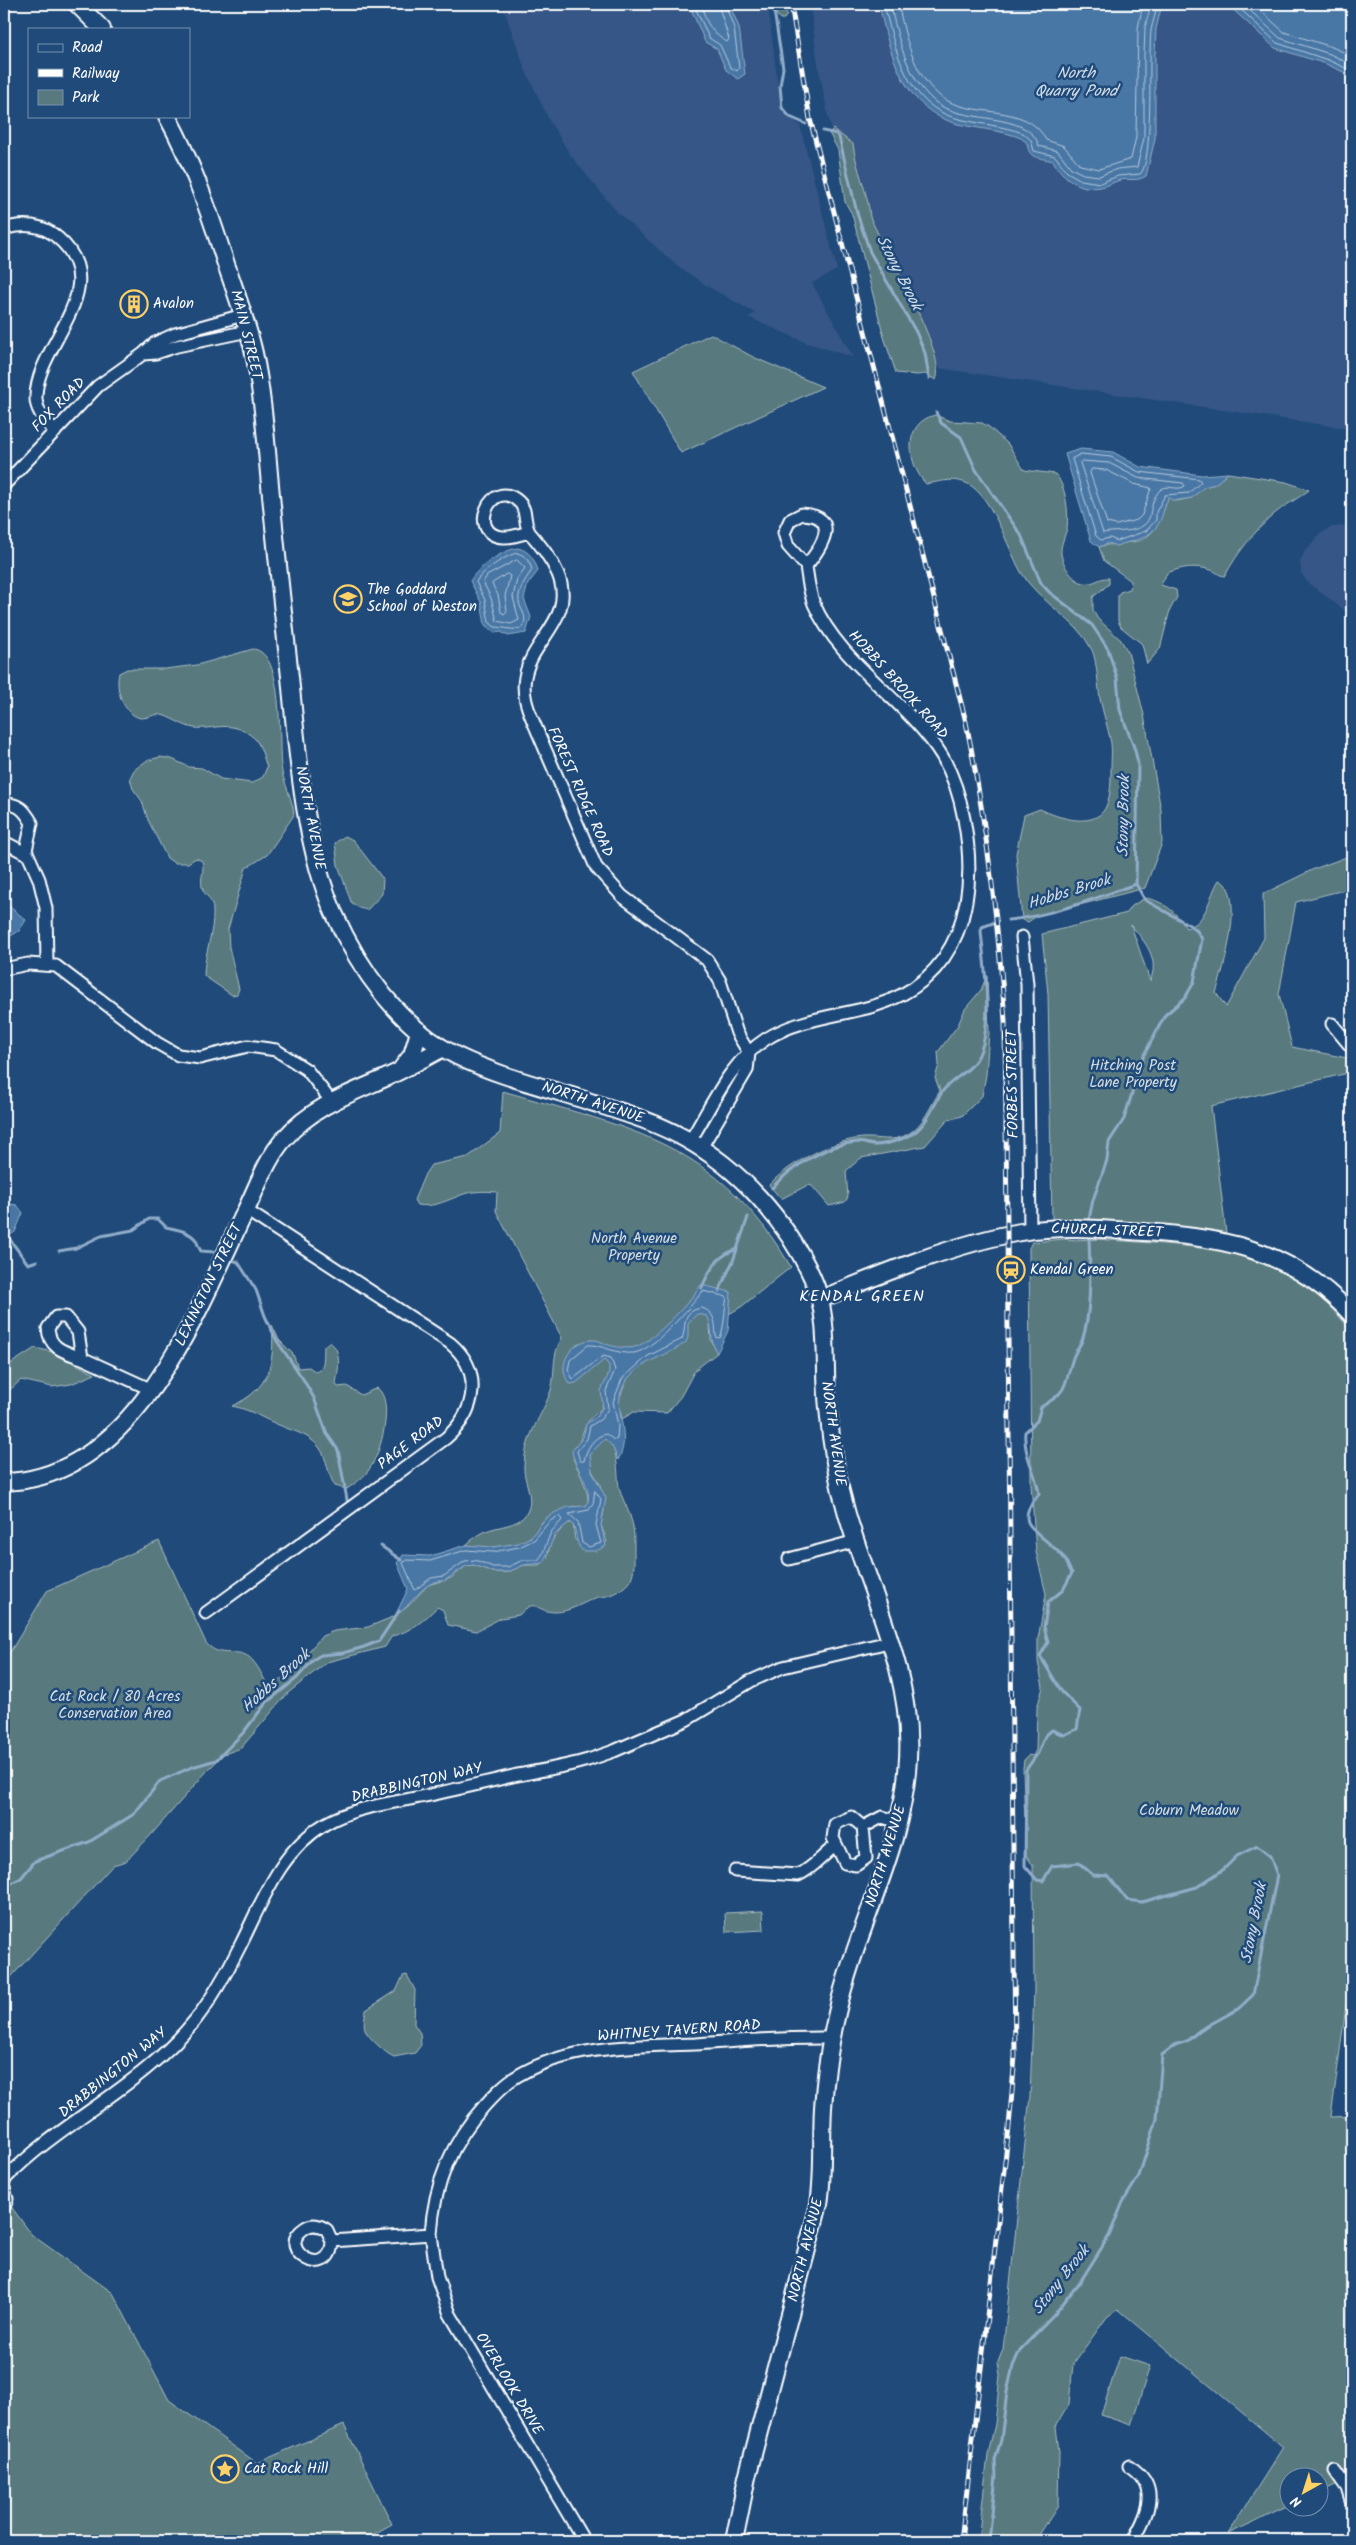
<svg xmlns="http://www.w3.org/2000/svg" width="1356" height="2545" font-family="Kalam,sans-serif">
<rect width="100%" height="100%" fill="#1f4a7a"/>
<filter id="ink" filterUnits="userSpaceOnUse"><feTurbulence type="fractalNoise" baseFrequency=".02" numOctaves="2"/><feDisplacementMap in="SourceGraphic" scale="10" xChannelSelector="R" yChannelSelector="G"/><feConvolveMatrix kernelMatrix="1 2 1 2 8 2 1 2 1" color-interpolation-filters="sRGB"/></filter>
<g filter="url(#ink)">
<path fill="#355786" d="M502,4H768L781,111L800,125L837,270L812,283L853,357L807,343L748,317L755,313L707,286L676,265L617,212L571,156L550,122L525,69Z
M810,4H1227L1275,48L1326,64L1352,76V429L890,361L862,256L869,252L844,159L833,134L828,116L818,65Z
M1352,525V616L1308,583L1301,573L1300,561L1305,551L1320,534L1332,527Z"/>
<path fill="#587a7f" stroke="#acbcbf" fill-rule="evenodd" d="M769,4H784L787,15L784,19H780Z
M833,129L853,144C856,169 868,192 870,217C883,247 948,354 936,380L925,374L917,375L896,373L884,337L852,214L845,202L838,150L829,133Z
M711,334L753,357L823,387L681,453L633,371Z
M935,415L950,421L982,423L989,427L1008,444L1024,470L1055,474C1066,485 1069,512 1067,528C1065,536 1060,546 1061,554C1063,565 1072,581 1084,583C1094,585 1099,577 1109,578V584L1093,597V610L1097,618L1121,640L1128,652L1144,715L1161,810L1162,843L1145,888L1037,916L1028,922L1022,920L1016,854L1024,815L1040,809C1058,818 1098,831 1107,804C1111,793 1111,780 1111,770C1111,761 1112,752 1111,743C1108,728 1103,713 1100,699C1098,686 1097,661 1092,650C1076,618 1039,603 1021,572C1008,549 990,489 963,482C951,478 938,482 926,484C907,464 902,423 935,415Z
M1228,473L1286,482L1309,490C1298,499 1284,505 1273,515C1254,532 1237,553 1225,576C1219,576 1216,571 1211,570C1195,565 1182,567 1167,573L1161,585L1176,590L1177,597L1170,610L1160,649L1147,664L1142,644L1121,627L1118,621V596L1120,592L1130,589L1131,581L1104,561L1099,547C1109,543 1115,546 1123,543C1128,542 1133,542 1138,541C1159,534 1161,514 1169,497L1176,501L1192,498L1203,487L1215,484Z
M253,649C285,652 278,741 281,766C283,783 293,798 294,815L267,855L246,868L228,929L229,947L239,989L237,994L232,995L204,976C204,954 214,933 213,911C213,898 204,896 202,887C200,877 205,870 202,861L196,858L188,863H174L167,858L148,820L142,801L133,789L130,778L134,770L146,761L160,757L172,759L189,767L202,768L221,779L252,783L263,777L267,767C263,757 261,744 253,737C231,719 215,730 194,728C182,726 173,718 162,715C155,713 146,719 140,718C122,713 115,688 119,673L127,669H165L197,665Z
M345,836L353,840L383,879L382,894L367,910L359,908L351,902L338,865L335,843Z
M1352,855V888L1296,902L1279,994L1292,1047L1352,1059V1072L1211,1106L1226,1233L1124,1223L1117,1224L1103,1220H1080L1069,1224L1052,1219L1048,994L1042,934L1127,913L1132,906L1145,898C1163,900 1178,914 1186,928C1207,924 1209,895 1219,880C1247,890 1223,971 1216,993L1226,1007L1264,938L1263,894L1314,869ZM1131,925C1145,942 1160,959 1150,981Z
M987,975L989,1032L986,1075L982,1096L962,1116L948,1120L925,1146L861,1158L846,1171L848,1197L845,1202L829,1206L812,1186L808,1185L781,1199L769,1185C789,1163 833,1140 863,1138C879,1137 893,1143 908,1134C924,1125 930,1106 940,1091L935,1078L939,1065L938,1052L958,1025L965,1009L981,990Z
M503,1091C632,1129 717,1142 791,1267L741,1307L710,1325L711,1340L717,1353L695,1370L681,1396L667,1413L634,1412L622,1419L618,1401L627,1380L602,1396C606,1413 592,1413 586,1425C581,1435 578,1448 573,1459C577,1468 604,1517 574,1506C565,1510 552,1513 545,1519C539,1524 537,1532 530,1537C513,1550 486,1548 466,1545C471,1540 478,1535 484,1532C498,1525 517,1527 526,1514C536,1498 523,1482 524,1466C525,1435 542,1417 551,1390C556,1372 551,1355 562,1338L496,1211L497,1192C486,1191 474,1191 464,1194C447,1200 435,1208 417,1205L414,1200L425,1174L431,1165L468,1157L500,1133Z
M1064,1239C1079,1241 1094,1238 1109,1240C1207,1247 1287,1248 1352,1332V1962L1331,2117L1352,2116V2477L1319,2493L1318,2478H1288V2506L1228,2534L1283,2447L1118,2309L1107,2317L1073,2364L1069,2404L1056,2426L1059,2452L1058,2506L1035,2541H978L988,2455L995,2424L1000,2375L998,2362L1003,2349L1030,2096L1034,1990L1033,1866L1026,1855L1023,1768L1024,1760L1029,1755L1033,1756L1036,1750L1037,1708L1043,1687L1038,1662V1639L1046,1594L1036,1552L1031,1484L1029,1248L1032,1242Z
M272,1325L279,1340L293,1354L298,1368L309,1367L316,1372C326,1368 323,1355 324,1346L329,1342C343,1349 338,1371 336,1384L338,1387L347,1386L361,1395L377,1388C395,1400 381,1453 370,1468C365,1477 355,1483 347,1489L335,1486C327,1474 328,1459 319,1447C307,1433 294,1432 279,1425C261,1418 252,1410 232,1406C270,1389 275,1363 272,1325Z
M35,1348L53,1352L95,1374L71,1384L52,1387L21,1380L4,1395V1368Z
M605,1439C619,1445 617,1474 619,1487C621,1497 627,1506 630,1516C634,1526 634,1535 634,1546C634,1571 637,1584 610,1595C605,1597 600,1596 595,1598C583,1603 569,1612 555,1612C535,1612 537,1596 519,1615L501,1618L476,1631L448,1625L443,1610L437,1607C425,1620 410,1632 392,1636L385,1647L327,1662L288,1693L241,1748L224,1754L208,1770L150,1836L126,1861L113,1865L12,1976L4,1991V1662L47,1591L159,1541L206,1643C221,1660 235,1647 249,1657C258,1664 263,1678 269,1687L287,1676L322,1636L334,1631L368,1627L395,1616L407,1607L428,1585L451,1578L466,1566L474,1565L493,1572H508L524,1565H539L547,1558L551,1542L566,1523H573L575,1540L607,1542L601,1525L604,1510L600,1484L592,1471L589,1460L590,1454Z
M763,1911L764,1930L726,1932L725,1913Z
M407,1975L415,1990L414,2024L420,2033L421,2045L415,2053L394,2057C386,2054 368,2037 365,2030C363,2024 365,2016 366,2010L396,1991L403,1976Z
M4,2197L32,2235L113,2293L169,2400L257,2463L344,2425L392,2524L361,2541H4Z
M1120,2356L1150,2366L1131,2425L1101,2415Z"/>
<path fill="#4977a5" stroke="#92adc9" d="M693,4H729L739,27L745,74L738,79L726,70L717,49L705,42L691,9Z
M879,4H1162L1156,29L1155,56V139L1146,176C1137,182 1129,178 1120,180C1113,182 1108,186 1101,187C1080,191 1063,178 1053,161C1038,157 1029,160 1027,143L1021,138C1001,130 979,129 958,124C903,110 889,52 879,4Z
M1227,4H1352V76L1326,64L1275,48Z
M1081,449L1113,452L1140,467L1202,475L1228,473L1215,484L1204,487L1192,498L1173,501L1169,497C1164,505 1163,517 1159,523C1149,540 1132,540 1116,546L1109,543L1099,547L1091,541L1065,454Z
M518,548C530,551 535,560 538,571L528,584L524,599L531,617L526,633L508,636L501,632L494,633L485,625L481,602L470,581C478,567 502,550 518,548Z
M4,902L26,920L19,931L4,940Z
M4,1203L17,1205L23,1213L15,1232L4,1239Z
M701,1285L731,1292L728,1331L717,1353C709,1341 714,1327 707,1316L697,1314L688,1323V1337L686,1342C669,1356 647,1358 630,1376C605,1403 635,1432 618,1460L612,1446L605,1439L590,1454L592,1471L606,1498L601,1525L606,1546L596,1551H583C573,1542 579,1529 570,1522L555,1534L543,1563L524,1565L508,1572H493L474,1565L466,1566L444,1581C424,1578 411,1607 395,1616L408,1589L397,1563L403,1555L430,1556L466,1545L493,1547L518,1543L531,1537L545,1519L554,1513L568,1507L586,1506C596,1490 574,1468 572,1451L583,1437L586,1424L597,1416L603,1407L601,1391L609,1373V1365L604,1360L576,1383L570,1384C554,1366 572,1338 595,1340C600,1340 604,1344 609,1345C615,1347 629,1349 635,1347C652,1343 692,1300 701,1285Z"/>
<g fill="none" stroke-linecap="round" stroke-linejoin="round">
<path stroke="#b6c9db" stroke-width="1" d="M697,4L696,9L709,38L720,45L730,67L737,71L739,68L734,28L725,4
M703,4C702,20 714,35 727,42L729,39L718,4
M884,4C895,49 906,106 959,119C980,124 1003,126 1023,133L1031,140L1034,151L1055,156L1067,172L1081,180L1100,183L1118,176L1140,174C1154,164 1148,54 1151,30C1153,21 1156,13 1157,4
M890,4C899,39 905,75 934,101C960,125 1029,110 1039,146L1058,151L1071,168L1083,174L1099,176L1117,169L1137,167L1144,138V55L1145,28L1151,4
M898,4C906,37 912,73 940,96C970,120 1027,101 1046,140L1064,146L1080,165L1099,169L1131,159L1136,137L1138,28L1143,4
M1235,4L1277,43L1328,60L1352,71
M1243,4L1280,38L1330,54L1352,65
M1253,4L1284,32L1332,47L1352,56
M1081,454L1111,457L1139,472L1199,479L1201,482L1189,493L1165,495L1156,512V520L1146,531L1117,541L1110,538L1101,540L1096,536L1072,459Z
M1082,461L1109,463L1138,478L1183,483L1185,486C1177,492 1168,483 1160,490C1154,496 1151,507 1150,515C1146,535 1116,530 1103,533L1080,463Z
M1092,469L1106,470L1134,484L1151,488L1142,515L1137,520L1116,525L1107,523L1090,473Z
M517,553C526,555 530,562 532,570C525,580 514,595 521,608C525,616 526,618 523,627C513,632 505,627 495,627L489,622L485,600L476,582C481,572 506,555 517,553Z
M517,560L525,568L517,579L513,597L519,620L511,624L497,621L491,598L483,582L487,576Z
M507,574L510,576L505,596L507,611L504,614L501,612L498,595L492,584Z
M703,1291L727,1297C724,1311 725,1325 720,1338L716,1337C715,1324 716,1313 702,1308C680,1311 687,1326 682,1339L648,1356L622,1379L613,1402L618,1425L617,1439L614,1440L606,1434C594,1436 586,1449 584,1461H580L577,1451L587,1439L590,1426L601,1419L608,1409L606,1391L615,1370L611,1358L603,1356L573,1379L568,1370L570,1360L588,1345C601,1344 617,1355 634,1353C654,1350 690,1307 703,1291Z
M595,1491L601,1499L596,1525L601,1543L589,1547L582,1543L578,1522L569,1514L589,1510L593,1503Z
M559,1516L562,1520L551,1532L542,1555L538,1560H523L508,1567H493L475,1560L465,1561L444,1576L431,1578L415,1590L403,1563L406,1560L430,1561L466,1550L493,1552L519,1547L534,1540L549,1522Z"/>
<path stroke="#92adc9" stroke-width="3" d="M773,4L783,68L780,86L782,108L790,117L806,124
M823,131L837,134L839,137L857,213L870,252L916,332L925,353L929,378
M936,412L941,423L961,437L976,470L1021,535L1041,583L1049,592L1092,625L1108,649L1117,678L1120,710L1135,750L1138,764L1136,884L1145,900L1191,926L1197,931L1202,939L1194,982L1185,998L1165,1015L1144,1055L1124,1119L1109,1142L1107,1160L1093,1200L1088,1224
M1008,920C1052,916 1095,898 1136,884
M772,1188C790,1167 828,1144 857,1142C863,1142 869,1145 875,1145C884,1145 893,1142 901,1139C924,1133 931,1110 942,1092C950,1080 964,1075 973,1064C996,1039 984,963 981,931L982,927L993,923
M8,1237L28,1264L37,1261
M59,1251L76,1248L101,1236L133,1230L149,1219H158L166,1227C176,1229 189,1231 196,1240C198,1244 198,1247 201,1251L215,1252
M229,1259L238,1262L256,1290L265,1316L277,1341L303,1379L314,1398L327,1434L338,1450L347,1500
M702,1288C708,1272 718,1255 735,1250
M719,1291L733,1261L748,1217
M381,1546L401,1560
M4,1887L21,1878L35,1861L89,1842L134,1814L160,1781L192,1767L216,1760L243,1733L266,1703L297,1678L314,1659L321,1655L343,1653L364,1647L379,1641L399,1611
M989,2541L996,2476L995,2460L1001,2440L1007,2392L1013,2366L1020,2350L1054,2315L1082,2279L1109,2236L1123,2202L1139,2176L1157,2119L1162,2055L1175,2045L1187,2041L1200,2030L1238,2009L1253,1995L1277,1875L1270,1856L1257,1846L1237,1856L1224,1869L1197,1887L1142,1902L1127,1900L1108,1876L1093,1875L1079,1863L1052,1866L1043,1881L1037,1880L1025,1866L1026,1770L1038,1753L1045,1736L1052,1730L1064,1735L1077,1729L1080,1710L1062,1692L1040,1656L1048,1642L1044,1627L1048,1602L1063,1590L1072,1573C1069,1569 1067,1563 1065,1559C1057,1548 1031,1531 1028,1522C1024,1511 1033,1502 1039,1494C1036,1472 1023,1455 1025,1432L1037,1421L1041,1407C1069,1391 1064,1385 1073,1358C1075,1352 1079,1347 1082,1341C1092,1312 1090,1268 1089,1237"/>
<g stroke="#fff" stroke-width="15">
<path id="street" d="M4,229C22,223 43,224 58,238C115,287 37,344 36,396C35,411 46,421 55,432
M143,354L156,353L177,346L248,331
M4,485L98,386L143,354L155,343L175,334L243,315
M802,514C843,516 820,549 806,566L788,546L784,533L790,520Z
M529,532C521,534 512,538 503,537C466,535 491,475 519,502C528,510 523,524 530,533C541,546 551,558 558,574C576,619 532,638 525,677C522,693 527,707 533,721L596,867L622,896L707,960L720,981L737,1033L749,1053
M4,804C19,803 25,811 32,823L26,850L39,879L46,908L47,964
M4,842L27,854
M1022,937L1027,984L1030,1230
M4,969L28,964L56,966L157,1043L178,1055L200,1058L248,1046L276,1050L307,1070L331,1101
M1332,1024L1352,1048
M690,1141C712,1105 730,1062 766,1039C797,1019 839,1016 874,1006C961,980 979,899 964,819C960,797 953,775 942,756C909,702 839,663 814,604C809,592 808,579 806,566
M701,1148L747,1070L749,1053
M82,1358C65,1352 49,1349 48,1328L56,1317H66L78,1332L82,1358L150,1389
M789,1559L856,1541
M206,1613L446,1438C477,1411 483,1371 450,1343L246,1210
M851,1817L863,1827L866,1858L856,1865L845,1863L833,1838L835,1824Z
M863,1827L882,1817L899,1822
M735,1871L798,1875C812,1869 822,1856 835,1846
M4,2180C62,2120 143,2086 196,2019C214,1996 228,1970 241,1944C263,1900 280,1851 325,1824C354,1807 388,1804 420,1797C451,1791 482,1783 513,1776C538,1771 564,1767 588,1760L614,1751L686,1720L751,1681L783,1667L889,1642
M4,2188L7,2199L4,2207
M431,2234L437,2277L450,2314L584,2541
M332,2241L327,2230C320,2225 312,2223 305,2228C272,2249 331,2284 332,2241L431,2234C434,2184 451,2142 485,2105C495,2094 506,2082 519,2075C570,2045 639,2046 696,2044C741,2041 787,2037 832,2038
M1129,2466C1162,2487 1148,2513 1133,2541
M1335,2471L1347,2488L1352,2504"/>
</g>
<g stroke="#fff" stroke-width="20">
<path id="secondary" d="M77,4L102,29
M167,116C192,162 209,211 225,261C235,291 247,322 254,353C263,396 266,441 270,485C276,549 283,613 290,677C297,749 304,846 334,913C359,969 400,1028 457,1056C500,1077 549,1088 594,1103C625,1113 655,1122 684,1138C739,1168 786,1220 812,1277C831,1318 823,1364 828,1408C831,1444 837,1480 847,1514C870,1593 913,1674 908,1758C904,1848 856,1927 837,2013C830,2043 825,2076 823,2108C821,2140 824,2172 819,2204L747,2477L734,2541
M402,1068L412,1055L419,1032
M821,1299C881,1274 956,1243 1021,1232C1057,1226 1094,1228 1130,1231C1219,1237 1289,1246 1352,1315
M4,1482C136,1479 197,1311 245,1212C257,1188 266,1160 284,1139C311,1108 346,1095 383,1079C403,1070 423,1059 443,1048"/>
</g>
<use href="#street" stroke="#1f4a7a" stroke-width="11"/>
<use href="#secondary" stroke="#1f4a7a" stroke-width="16"/>
<g stroke="#fff" stroke-width="5">
<path id="rail" d="M791,4L810,119L966,722C986,821 998,920 1005,1021L1015,2056L1009,2127L961,2541"/>
</g>
<use href="#rail" stroke="#1f4a7a" stroke-width="3" stroke-dasharray="9" stroke-linecap="butt"/>
</g>
</g>
<defs>
<g id="building-ring" transform="scale(1.4375)"><circle r="9.5" fill="#1f4a7a" stroke="#ffd166" stroke-width="1.5"/><path d="M-4-6H4V6H1V3H-1V6H-4ZM-2.5-4.3h1.7v1.8h-1.7ZM.8-4.3h1.7v1.8H.8ZM-2.5-1h1.7V.8h-1.7ZM.8-1h1.7V.8H.8Z" fill="#ffd166"/></g>
<g id="school-ring" transform="scale(1.4375)"><circle r="9.5" fill="#1f4a7a" stroke="#ffd166" stroke-width="1.5"/><path d="M0-5L7-2L0 1L-7-2ZM-4 1L0 2.5L4 1V4Q0 6-4 4Z" fill="#ffd166"/></g>
<g id="station-ring" transform="scale(1.4375)"><circle r="9.5" fill="#1f4a7a" stroke="#ffd166" stroke-width="1.5"/><path d="M-3-6H3Q5-6 5-4V2Q5 4 3 4L4.5 6H3L1.5 4h-3L-3 6H-4.5L-3 4Q-5 4-5 2V-4Q-5-6-3-6ZM-3.5-4v3h7v-3ZM-3.5 1v1.5H-2V1ZM2 1v1.5H3.5V1Z" fill="#ffd166"/></g>
<g id="sight-ring" transform="scale(1.4375)"><circle r="9.5" fill="#1f4a7a" stroke="#ffd166" stroke-width="1.5"/><path d="M0-6L1.8-2.2L6-1.7L2.9 1.2L3.7 5.4L0 3.3L-3.7 5.4L-2.9 1.2L-6-1.7L-1.8-2.2Z" fill="#ffd166"/></g>
</defs>
<g fill-rule="evenodd">
<use href="#building-ring" x="134" y="304"/>
<use href="#school-ring" x="348" y="599"/>
<use href="#station-ring" x="1011" y="1270"/>
<use href="#sight-ring" x="225" y="2469"/>
</g>
<g text-anchor="middle" dominant-baseline="central" stroke-width="5" stroke-linejoin="round" paint-order="stroke">
<g font-size="15" fill="#fff" stroke="#1f4a7a" text-anchor="start">
<text x="153" y="304">Avalon</text>
<text x="367" y="590">The Goddard<tspan x="367" dy="17">School of Weston</tspan></text>
<text x="1030" y="1270">Kendal Green</text>
<text x="244" y="2469">Cat Rock Hill</text>
</g>
<g font-size="15" fill="#fff" stroke="#1f4a7a">
<text transform="translate(246 335) rotate(76)">MAIN STREET</text>
<text transform="translate(59 405) rotate(-46)">FOX ROAD</text>
<text transform="translate(898 685) rotate(48)">HOBBS BROOK ROAD</text>
<text transform="translate(580 792) rotate(66)">FOREST RIDGE ROAD</text>
<text transform="translate(310 818) rotate(79)">NORTH AVENUE</text>
<text transform="translate(1013 1084) rotate(-91)">FORBES STREET</text>
<text transform="translate(593 1103) rotate(18)">NORTH AVENUE</text>
<text transform="translate(1107 1231) rotate(2)">CHURCH STREET</text>
<text transform="translate(209 1285) rotate(-64)">LEXINGTON STREET</text>
<text transform="translate(833 1434) rotate(82)">NORTH AVENUE</text>
<text transform="translate(411 1443) rotate(-37)">PAGE ROAD</text>
<text transform="translate(417 1783) rotate(-13)">DRABBINGTON WAY</text>
<text transform="translate(886 1856) rotate(-73)">NORTH AVENUE</text>
<text transform="translate(679 2031) rotate(-4)">WHITNEY TAVERN ROAD</text>
<text transform="translate(113 2073) rotate(-39)">DRABBINGTON WAY</text>
<text transform="translate(806 2250) rotate(-76)">NORTH AVENUE</text>
<text transform="translate(509 2384) rotate(59)">OVERLOOK DRIVE</text>
</g>
<g font-size="15" fill="#d5dedf" stroke="#1f4a7a">
<text x="1133" y="1066">Hitching Post<tspan x="1133" dy="17">Lane Property</tspan></text>
<text x="634" y="1239">North Avenue<tspan x="634" dy="17">Property</tspan></text>
<text x="115" y="1697">Cat Rock / 80 Acres<tspan x="115" dy="17">Conservation Area</tspan></text>
<text x="1189" y="1811">Coburn Meadow</text>
</g>
<g font-size="16" font-style="italic" fill="#d2dde8" stroke="#1f4a7a">
<text x="1076" y="73">North<tspan x="1076" dy="18">Quarry Pond</tspan></text>
<text transform="translate(899 273) rotate(63)">Stony Brook</text>
<text transform="translate(1124 816) rotate(-89)">Stony Brook</text>
<text transform="translate(1069 892) rotate(-17)">Hobbs Brook</text>
<text transform="translate(276 1681) rotate(-42)">Hobbs Brook</text>
<text transform="translate(1254 1923) rotate(-79)">Stony Brook</text>
<text transform="translate(1061 2280) rotate(-52)">Stony Brook</text>
</g>
<g font-size="16" letter-spacing="1" fill="#fff" stroke="#1f4a7a">
<text x="862" y="1296">KENDAL GREEN</text>
</g>
</g>
<rect width="1356" height="2545" fill="none" stroke="#1f4a7a" stroke-width="20"/>
<rect x="10" y="10" width="1336" height="2525" fill="none" stroke="#fff" stroke-width="2" filter="url(#ink)"/>
<rect x="28" y="28" width="162" height="90" fill="#1f4a7a" stroke="#7992af"/>
<rect x="38" y="44" width="25" height="8" fill="#1f4a7a" stroke="#7992af"/>
<text x="72" y="52" font-size="15" fill="#ffffff">Road</text>
<rect x="38" y="69" width="25" height="8" fill="#ffffff" stroke="#7992af"/>
<text x="72" y="78" font-size="15" fill="#ffffff">Railway</text>
<rect x="38" y="90" width="25" height="15" fill="#587a7f" stroke="#7992af"/>
<text x="72" y="102" font-size="15" fill="#ffffff">Park</text>
<g transform="translate(1304 2492) rotate(219)"><circle r="24" fill="#1f4a7a" stroke="#7992af"/>
<path d="M0-4L9 19L0 12L-9 19Z" fill="#ffd166"/>
<text y="-8" font-size="14" font-weight="bold" text-anchor="middle" fill="#ffffff">N</text>
</g>
</svg>
